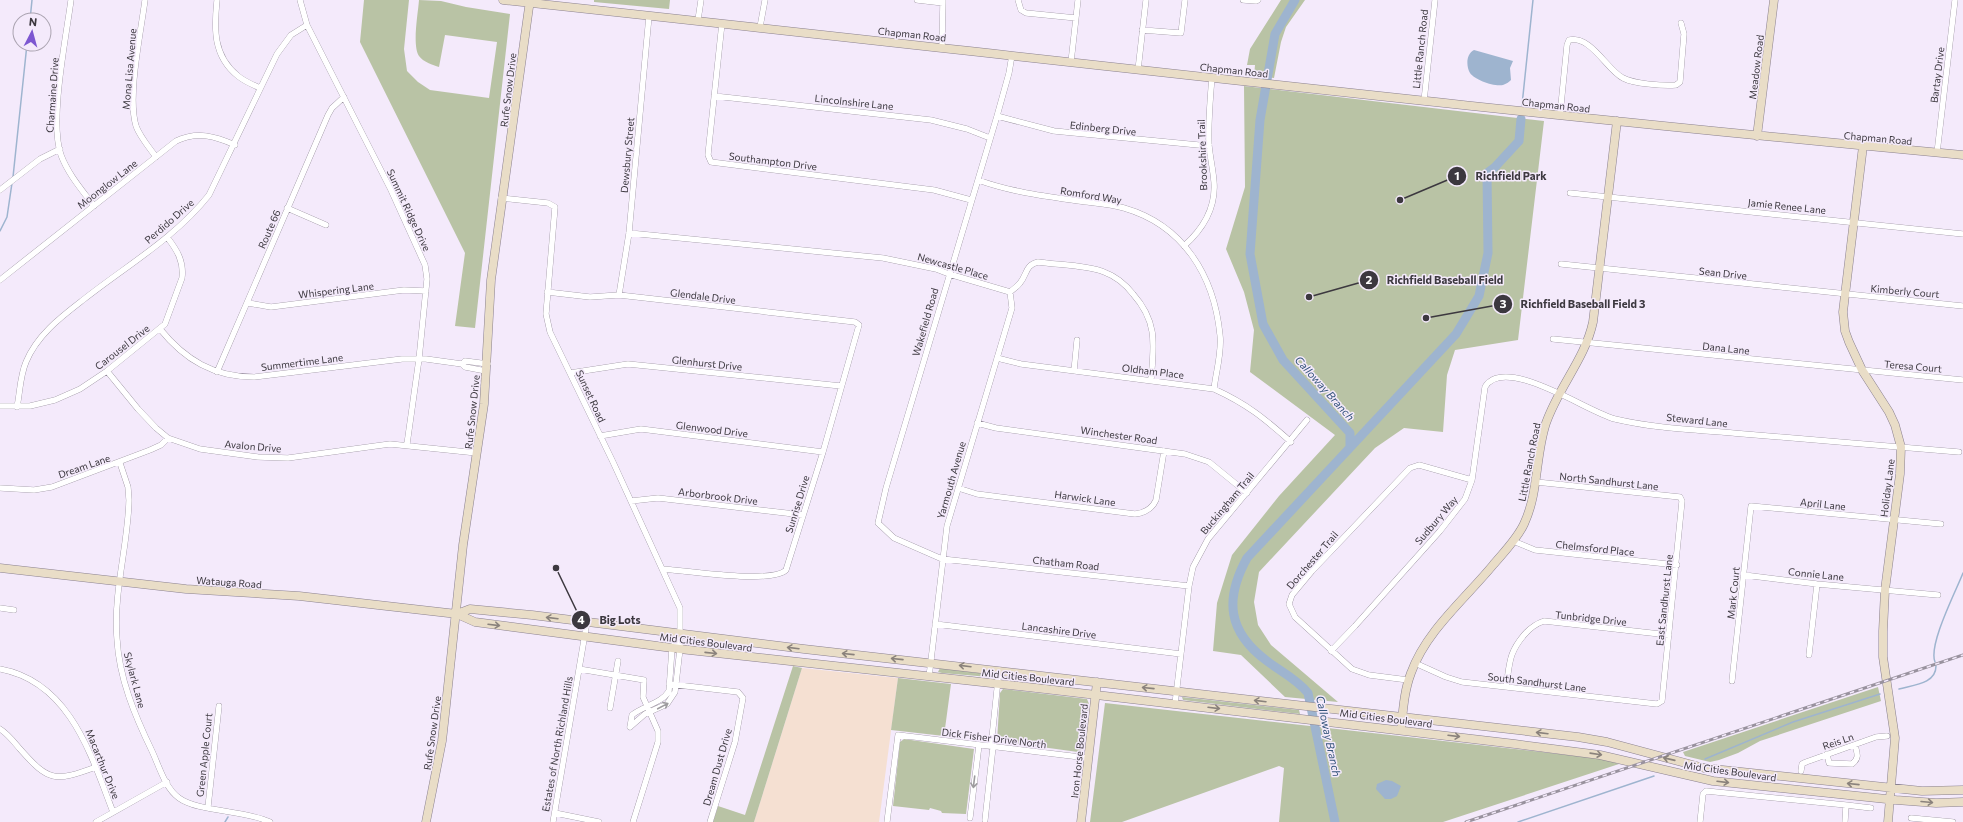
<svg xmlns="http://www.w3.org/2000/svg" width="1963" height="822" font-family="Commissioner,sans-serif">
<rect width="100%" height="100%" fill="#f4eafb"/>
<path fill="#f5e0d2" d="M802,668L898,678L879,822H754Z"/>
<path fill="#b9c3a5" d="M364,0H409L404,49L407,71L418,82L430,90L489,98L497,42L445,35L439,67C433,65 423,62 419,56C412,45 418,14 419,0L441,1L466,7L510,14L475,328L455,326L465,253L360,42Z
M594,0H670L669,9L594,2Z
M1281,0H1305L1286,27L1281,42L1274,78L1254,76L1255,65H1247L1250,49Z
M1244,86L1544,121L1518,340L1455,350L1447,375L1443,432L1404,428L1375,448L1259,572L1254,602L1258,625L1271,645L1338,702L1285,697L1241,655L1213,651L1217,603L1232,555L1279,496L1335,435L1250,372L1254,330L1244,292L1226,249L1245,187Z
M793,666L802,668L754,822H713L718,806L745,815Z
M940,668L986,674L990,675L989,677L942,673L938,672Z
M898,678L951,684L944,736L891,730Z
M1878,687L1881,701L1760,741L1738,753L1719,760L1710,762L1685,756L1683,752Z
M1003,689L1087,699L1089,704L1084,749L1078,752L997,741L1000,693Z
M1182,697L1299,710L1300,714L1183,700Z
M1105,703L1603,759L1619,764L1443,822H1279L1284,768L1279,766L1122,822H1090Z
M904,739L974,749L966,814L942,813L941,811L930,808L929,810L893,806L900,742Z"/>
<path fill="#9eb4cf" d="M1474,50L1513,61L1510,68L1511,80C1509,82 1506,84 1503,85C1494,87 1475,80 1470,73C1466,66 1466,54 1474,50Z
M1386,780L1392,781L1401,786L1397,796L1391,799H1385L1376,789L1377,784Z"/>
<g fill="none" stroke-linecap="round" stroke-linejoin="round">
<path stroke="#9eb4cf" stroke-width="1.5" d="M30,20L32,0
M1522,105L1533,0
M13,177L27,44
M0,231L7,217L12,183
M1935,662C1928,645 1956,591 1963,573
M1899,689C1913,685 1936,684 1936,666
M1705,759L1793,722L1880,694
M225,822L228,817
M1518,822L1654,776"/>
<path stroke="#9eb4cf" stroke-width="9" d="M1295,0L1275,34L1260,120L1250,254L1263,324L1283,360L1350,433V447
M1335,822L1308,693C1297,679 1280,671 1267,661C1228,632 1224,600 1247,558L1456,334L1479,296L1488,253L1487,173L1495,167L1519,141L1521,119"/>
<g stroke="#8a8190" stroke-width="6">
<path id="street" d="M71,0C66,38 49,121 61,155C68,174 82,190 94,206
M145,0C141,32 127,96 136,126C140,137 149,147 156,157
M217,0C214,29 213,56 238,76C244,81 253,85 260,88
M300,0L307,25L391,190L425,265L427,279L419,359L407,444
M917,0L943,3
M1018,0L1021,10L1026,13L1076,18
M1243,0L1256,1L1258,0
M698,20L701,0
M722,23L709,145L708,155L711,162L934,190L971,200
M760,27L765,0
M1142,30L1181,33L1185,0
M942,48L943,0
M1012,55L1009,73L997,116L886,488L878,523L894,538L942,559L1189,586
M1071,62L1078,0
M1138,70L1146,0
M714,96L931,120L967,129L990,138
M1424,101L1435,0
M1560,115L1567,45L1569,40C1591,35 1607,70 1623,78C1634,84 1664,86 1676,85L1680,82L1684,34L1681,23
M997,116L1054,131L1209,146
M1937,153L1955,0
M978,180C1011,192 1044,196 1079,201C1093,203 1109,204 1124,208C1183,225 1214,275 1220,335C1222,353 1216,371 1214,389
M0,190L40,159L60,149
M1570,193L1963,234
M501,198L548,203L555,207L546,314L550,332L613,462L680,608V649L675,692L667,704L645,714L630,727
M287,208L326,225
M629,233L883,258L936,269L949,274L1010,292
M1184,246C1203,229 1216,208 1214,182C1213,169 1210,157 1209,145C1208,123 1210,100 1212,77
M1561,264L1963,306
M0,280L176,141C197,131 215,136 235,145
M547,292L590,297L619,295L855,322L859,325L823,452L786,570C773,584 685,571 663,569
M1010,292C1013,289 1017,287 1020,283C1027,275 1025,265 1038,262C1057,265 1087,265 1104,272C1115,276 1126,285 1133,294C1158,322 1154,345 1151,380
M619,295L629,233L649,16
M248,303L271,307L404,290L426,291
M160,329C185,360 214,377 254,377L402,359H426L462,364L465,367L486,371
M1553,339L1963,380
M997,358L1021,364L1214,389C1247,404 1264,418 1291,442
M462,364L465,361L488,364
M107,371L138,409L156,428L168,438L200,449L258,457L288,458L390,444L477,453
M1074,371L1077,340
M217,372L328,115L332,108L344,97
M570,373L628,364L841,386
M0,406H30L55,400L80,389L107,371L165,324L182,278C184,261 177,250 167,237
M17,407C20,392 20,376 26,362C37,335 61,317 83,300C126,266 175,238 209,195L277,54L291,35L307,25
M977,423L996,428L1185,454L1209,462L1247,493
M600,436L641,429L823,452
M120,463L128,487L129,500C128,546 113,592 117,639C119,678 135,716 152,751C159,766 165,788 179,798C198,812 245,810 270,822
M0,488L34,490L52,487L150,450L161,445L168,438
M958,488L977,494L1135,514C1144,513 1152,509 1156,500L1164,451
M631,501L658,498L803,515
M1513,541L1535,550L1677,565
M1744,575L1817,584L1938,595
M0,608L14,610
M935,624L1181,654
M1331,651L1355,626L1440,531L1465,499L1472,480L1485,387C1505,354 1589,413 1615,419C1657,429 1702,430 1744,434C1816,440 1887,446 1959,452
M1809,655L1817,584
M1415,663L1446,677L1462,682L1657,704L1662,701L1682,501L1680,497L1536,482
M0,669C70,682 91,755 113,812
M579,669L644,680L643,697L658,731V742L633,822
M929,677L947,526L1012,308L1010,292
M1408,680L1369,675L1352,669L1295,617L1289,604L1292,595L1312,571L1410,468L1419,465L1472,480
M1732,681L1751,506L1941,524
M669,684L738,692L743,698L735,742L710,822
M1506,687C1510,664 1508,654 1524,635C1530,628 1535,624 1544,621L1669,635
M1175,704L1189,586L1193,567L1208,539L1307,420
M610,708L618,661
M630,727L632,715C643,706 662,703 669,691L672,648L679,636
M0,729C8,734 14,742 20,749C49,782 55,782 96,767
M991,747L999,670
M1827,754L1829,763L1852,764C1860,758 1857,753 1855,745
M1801,771L1802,764L1806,762L1876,737L1887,736
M1846,805L1871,808
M208,807L219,706
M555,813L599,822
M970,818L979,745
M1911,818L1953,822
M985,820L993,747
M96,822L167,782
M553,822L587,622
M887,822L898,735L1088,758
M1700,822L1703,794L1706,791L1846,805L1845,822"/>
</g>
<g stroke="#8a8190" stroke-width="9">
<path id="secondary" d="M503,0C990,52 1476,110 1963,155
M1757,136L1774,0
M1863,146L1845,295L1843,312L1845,331L1849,342L1862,370L1889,412L1895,425L1901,447L1900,474L1885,590L1883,631V657L1895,738L1888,822
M0,568L186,589L299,596L457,614L475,622L680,649L1045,689L1515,744L1600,755L1713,781L1896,800L1936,803L1963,802
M457,614L470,609L532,615L804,649L1578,737L1607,742L1704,768L1922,791L1963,790
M1401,730C1403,711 1404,691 1411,673C1426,631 1465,599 1493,565C1504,552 1517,539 1524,524C1539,492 1535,456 1546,423C1559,386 1585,359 1593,322L1617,121
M426,822L442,741L446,705L463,545L484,404L491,280L530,0
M1081,822L1097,682"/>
</g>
<use href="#street" stroke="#fff" stroke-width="5.5"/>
<use href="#secondary" stroke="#e9ddc7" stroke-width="8"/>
<g stroke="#99929e" stroke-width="3">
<path id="rail" d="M1466,822L1963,655"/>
</g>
<use href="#rail" stroke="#f4eafb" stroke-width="1.5" stroke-dasharray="4.5" stroke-linecap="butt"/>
</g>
<defs><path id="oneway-shaft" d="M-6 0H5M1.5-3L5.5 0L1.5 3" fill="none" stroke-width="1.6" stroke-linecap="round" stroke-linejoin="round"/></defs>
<g stroke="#8a827c">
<use href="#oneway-shaft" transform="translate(552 618) rotate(-173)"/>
<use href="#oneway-shaft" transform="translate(494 625) rotate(7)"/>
<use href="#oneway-shaft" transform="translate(793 648) rotate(-173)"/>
<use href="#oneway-shaft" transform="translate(711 653) rotate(6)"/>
<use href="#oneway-shaft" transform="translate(848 654) rotate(-174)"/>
<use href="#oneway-shaft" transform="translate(897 659) rotate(-174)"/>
<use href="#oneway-shaft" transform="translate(965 666) rotate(-173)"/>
<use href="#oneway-shaft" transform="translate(1148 688) rotate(-174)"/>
<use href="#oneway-shaft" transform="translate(1260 701) rotate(-173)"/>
<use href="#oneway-shaft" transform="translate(1214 708) rotate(7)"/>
<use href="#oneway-shaft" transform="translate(1542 733) rotate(-173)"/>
<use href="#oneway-shaft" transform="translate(1454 736) rotate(7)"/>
<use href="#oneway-shaft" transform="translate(1596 754) rotate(8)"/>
<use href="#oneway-shaft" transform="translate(1669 759) rotate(-167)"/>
<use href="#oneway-shaft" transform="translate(1723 782) rotate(7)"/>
<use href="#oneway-shaft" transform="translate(1853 784) rotate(-174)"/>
<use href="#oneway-shaft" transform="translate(1927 802) rotate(5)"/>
</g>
<g stroke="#9e9c9f">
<use href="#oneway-shaft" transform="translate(663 706) rotate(-28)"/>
<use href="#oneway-shaft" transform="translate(974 782) rotate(97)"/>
</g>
<g text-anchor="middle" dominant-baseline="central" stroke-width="3" stroke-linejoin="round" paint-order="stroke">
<g font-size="10" fill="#3c383f" stroke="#f4eafb">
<text transform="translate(912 34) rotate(6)">Chapman Road</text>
<text transform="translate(1420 49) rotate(-84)">Little Ranch Road</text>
<text transform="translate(1756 67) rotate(-83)">Meadow Road</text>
<text transform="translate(129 69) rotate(-85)">Mona Lisa Avenue</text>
<text transform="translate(1234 70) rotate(6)">Chapman Road</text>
<text transform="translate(1937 75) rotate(-83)">Bartay Drive</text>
<text transform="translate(508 90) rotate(-83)">Rufe Snow Drive</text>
<text transform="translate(52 95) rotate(-86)">Charmaine Drive</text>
<text transform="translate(854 102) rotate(6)">Lincolnshire Lane</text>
<text transform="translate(1556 105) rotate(6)">Chapman Road</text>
<text transform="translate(1103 128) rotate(6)">Edinberg Drive</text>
<text transform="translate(1878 138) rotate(5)">Chapman Road</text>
<text transform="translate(627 155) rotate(-85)">Dewsbury Street</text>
<text transform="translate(1202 155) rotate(-92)">Brookshire Trail</text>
<text transform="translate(773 161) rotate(7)">Southampton Drive</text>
<text transform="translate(107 184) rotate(-38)">Moonglow Lane</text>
<text transform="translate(1091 195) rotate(9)">Romford Way</text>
<text transform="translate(1787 206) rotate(6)">Jamie Renee Lane</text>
<text transform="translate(409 210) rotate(65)">Summit Ridge Drive</text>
<text transform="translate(169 221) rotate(-41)">Perdido Drive</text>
<text transform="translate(269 229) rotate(-67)">Route 66</text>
<text transform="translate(953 266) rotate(16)">Newcastle Place</text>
<text transform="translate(1723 273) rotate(6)">Sean Drive</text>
<text transform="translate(336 290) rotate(-7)">Whispering Lane</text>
<text transform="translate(1905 291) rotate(5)">Kimberly Court</text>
<text transform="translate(703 296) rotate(7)">Glendale Drive</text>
<text transform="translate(925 322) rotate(-74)">Wakefield Road</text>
<text transform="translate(122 347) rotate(-38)">Carousel Drive</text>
<text transform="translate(1726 348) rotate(6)">Dana Lane</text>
<text transform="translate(302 362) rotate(-7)">Summertime Lane</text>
<text transform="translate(707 363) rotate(6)">Glenhurst Drive</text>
<text transform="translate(1913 366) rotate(5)">Teresa Court</text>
<text transform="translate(1153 371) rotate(7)">Oldham Place</text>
<text transform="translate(591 396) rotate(65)">Sunset Road</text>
<text transform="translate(472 412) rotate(-84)">Rufe Snow Drive</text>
<text transform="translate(1697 420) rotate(6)">Steward Lane</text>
<text transform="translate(712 429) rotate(7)">Glenwood Drive</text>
<text transform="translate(1119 435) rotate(8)">Winchester Road</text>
<text transform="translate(253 446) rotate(5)">Avalon Drive</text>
<text transform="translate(1529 462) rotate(-79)">Little Ranch Road</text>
<text transform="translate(84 466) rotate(-19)">Dream Lane</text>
<text transform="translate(951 480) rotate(-74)">Yarmouth Avenue</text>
<text transform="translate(1609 481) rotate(6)">North Sandhurst Lane</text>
<text transform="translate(1887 488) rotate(-83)">Holiday Lane</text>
<text transform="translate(718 496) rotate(7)">Arborbrook Drive</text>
<text transform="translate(1085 498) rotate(8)">Harwick Lane</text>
<text transform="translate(1227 503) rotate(-50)">Buckingham Trail</text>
<text transform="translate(797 504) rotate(-73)">Sunrise Drive</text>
<text transform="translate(1823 504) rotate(6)">April Lane</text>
<text transform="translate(1436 520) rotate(-50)">Sudbury Way</text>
<text transform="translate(1595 548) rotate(6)">Chelmsford Place</text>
<text transform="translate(1312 560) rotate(-49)">Dorchester Trail</text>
<text transform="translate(1066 563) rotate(6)">Chatham Road</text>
<text transform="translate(1816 574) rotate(6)">Connie Lane</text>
<text transform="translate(229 582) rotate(4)">Watauga Road</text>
<text transform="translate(1733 593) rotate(-84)">Mark Court</text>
<text transform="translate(1664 600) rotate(-84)">East Sandhurst Lane</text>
<text transform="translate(1591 618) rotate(6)">Tunbridge Drive</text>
<text transform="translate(1059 630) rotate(7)">Lancashire Drive</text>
<text transform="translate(706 642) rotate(7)">Mid Cities Boulevard</text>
<text transform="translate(1028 677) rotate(6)">Mid Cities Boulevard</text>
<text transform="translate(135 680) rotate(75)">Skylark Lane</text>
<text transform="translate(1537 682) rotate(7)">South Sandhurst Lane</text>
<text transform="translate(1386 718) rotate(7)">Mid Cities Boulevard</text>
<text transform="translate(432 733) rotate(-82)">Rufe Snow Drive</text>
<text transform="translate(994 738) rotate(7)">Dick Fisher Drive North</text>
<text transform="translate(1838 741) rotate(-19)">Reis Ln</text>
<text transform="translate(557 744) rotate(-80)">Estates of North Richland Hills</text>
<text transform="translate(1079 751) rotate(-84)">Iron Horse Boulevard</text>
<text transform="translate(204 755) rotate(-84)">Green Apple Court</text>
<text transform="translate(103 764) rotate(68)">Macarthur Drive</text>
<text transform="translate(717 767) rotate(-74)">Dream Dust Drive</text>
<text transform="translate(1730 771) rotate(8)">Mid Cities Boulevard</text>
</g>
<g font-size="11" font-style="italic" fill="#35557c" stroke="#f4eafb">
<text transform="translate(1325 388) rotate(48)">Calloway Branch</text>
<text transform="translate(1329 736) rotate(78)">Calloway Branch</text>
</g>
</g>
<path fill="none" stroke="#3c383f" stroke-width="1.5" d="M1400 200L1457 176M1309 297L1369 280M1426 318L1503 304M556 568L581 620"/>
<g fill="#3c383f" stroke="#f4eafb" stroke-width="1.5">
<circle cx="1400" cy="200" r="4"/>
<circle cx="1309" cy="297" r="4"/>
<circle cx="1426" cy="318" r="4"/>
<circle cx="556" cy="568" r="4"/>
<circle cx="1457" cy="176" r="10"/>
<circle cx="1369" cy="280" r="10"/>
<circle cx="1503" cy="304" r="10"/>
<circle cx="581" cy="620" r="10"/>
</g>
<g font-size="12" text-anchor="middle" font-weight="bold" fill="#fff">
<text x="1457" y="180">1</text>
<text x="1369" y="284">2</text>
<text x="1503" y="308">3</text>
<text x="581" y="624">4</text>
</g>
<g font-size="11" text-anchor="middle" font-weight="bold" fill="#3c383f" stroke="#f4eafb" stroke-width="3" stroke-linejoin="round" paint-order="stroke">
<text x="1511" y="180">Richfield Park</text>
<text x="1445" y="284">Richfield Baseball Field</text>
<text x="1583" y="308">Richfield Baseball Field 3</text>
<text x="620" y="624">Big Lots</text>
</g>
<g transform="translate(32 32) rotate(6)"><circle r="19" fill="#f4eafb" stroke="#aaa3b0"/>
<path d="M0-3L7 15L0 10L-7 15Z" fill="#7d57d1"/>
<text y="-6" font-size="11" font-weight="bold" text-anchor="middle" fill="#3c383f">N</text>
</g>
</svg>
